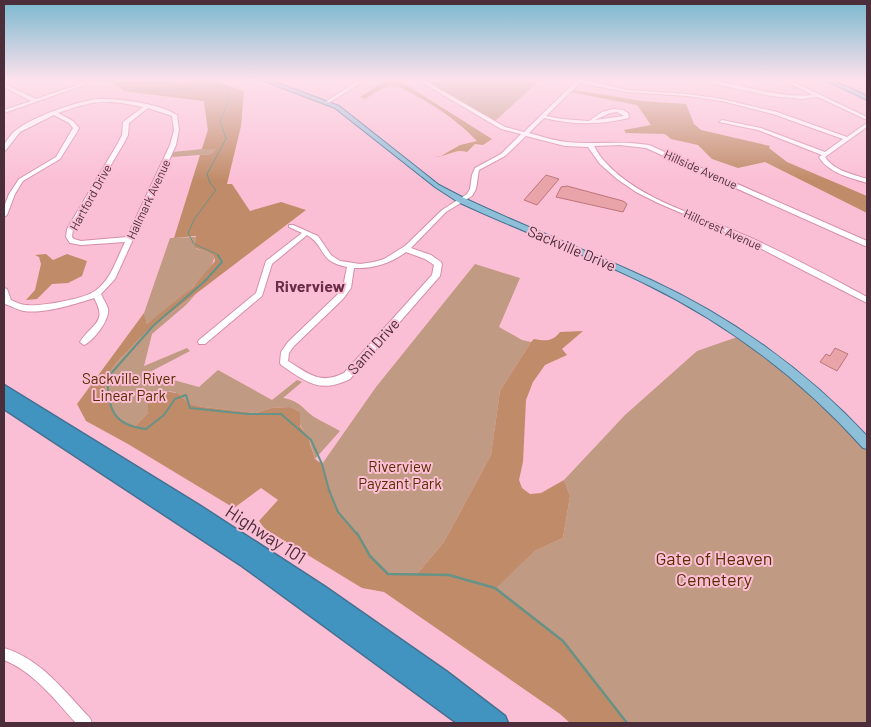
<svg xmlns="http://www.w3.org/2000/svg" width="871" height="727" font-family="Barlow,sans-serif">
<rect width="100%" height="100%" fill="#fbbfd5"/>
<path fill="#c09a82" d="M61,79H130L129,85L207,83L217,148L212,154L172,157L173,152L202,149L208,130L204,101L124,91L114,83Z
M442,79H541L495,121L430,83Z
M196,237L194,246L197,249L211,252L214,257C215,273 162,314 147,324L144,313L170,238Z
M475,264L520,278L499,327L522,340L531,342L500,391L491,455L444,542L416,575L388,574L370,556L355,530L338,512L329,490L322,464L376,387Z
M196,294L186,305L152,334L144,366L187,348L190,351L148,373L199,387L218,370L272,400L297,380L302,382L283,398C300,401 302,408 314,417C322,422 332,426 340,431L315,459L310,442L299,423L300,412L290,407L271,408L256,413L203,407L190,404L175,392L164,391L149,401L148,413L134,427C112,420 109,401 104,381L117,362L147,331Z
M740,336L847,420L867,444V723H627L563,641L495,588L535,551L563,538L570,496L564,480L625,415L697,351Z"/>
<path fill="#c08b68" d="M123,79H160L167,82L188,83L201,79H210L244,91L241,126L227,184H232L250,211L281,202L306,210L147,331L117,362L104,381C108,401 112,420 134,427L148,413V401L164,391L177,393L190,404L203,407L256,413L271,408L290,407L300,412V426L308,437L315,459L322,464L329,490L338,512L355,530L370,556L388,574L416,575L444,542L491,455L500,391L531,342L534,339C546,341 552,342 560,332L583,331L562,349L567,355L545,365L533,382L526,400L523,462L519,480L522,488L530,494L541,493L564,480L570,496L563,538L535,551L496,588L563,641L627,723H570L560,714L384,592L362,588L265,529L259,521L278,500L261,488L234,508L128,444L86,421L77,404L144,313L147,324L193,287L215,261C214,249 202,252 194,247L196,236L174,238L200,155L212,154L216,149H202L208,130L204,101L124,91L114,83Z
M388,79H397L492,139L483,145L475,144L467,152C454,148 448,157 434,157L441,156L460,145L477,141C454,117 428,101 399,87C387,83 375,93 365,99L360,97Z
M574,90L642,101L686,104L694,124L701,130L770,146L769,148L787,162L867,196V213L765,162L738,168L712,159L698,145L671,139L665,134L626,133L624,130L651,125L637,105L571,92Z
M46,254L53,260L67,254L87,261L82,276L68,283L52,284L37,299L26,300L35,290L41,264L39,257L35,255Z"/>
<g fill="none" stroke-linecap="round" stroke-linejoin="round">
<path stroke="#669287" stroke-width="1" d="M137,79L133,84L134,88C150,91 165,91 181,89C197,88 211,80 227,87L229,99L220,121L226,139L207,174L210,183L216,190L195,218L188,233L194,244L217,254L219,257"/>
<path stroke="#669287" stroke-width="2" d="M218,255L222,262L205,281L153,326L107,378C109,409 112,425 146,429L164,415L175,399L186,395L190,408L247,414H281L311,440L322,464L329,490L338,512L357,534"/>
<path stroke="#669287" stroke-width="2.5" d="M357,533L370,556L388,574L449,575L495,588L563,641L627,723"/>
</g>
<path fill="#e8a4a8" stroke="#bd747a" d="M546,175L559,179L537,205L524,200Z
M567,186L623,201L627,204L623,212L556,197L561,187Z
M835,348L848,354L837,371L820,362L826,354L830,356Z"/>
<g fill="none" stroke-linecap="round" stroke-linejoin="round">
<g stroke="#d58ea9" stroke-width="2">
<path id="minor" d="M361,79H367L329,103L325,102Z
M416,79H422L505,127L524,132L578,79L627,90L688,94L722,99L777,112L847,137L867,123V127L825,157C834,171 853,174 867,179V183C851,178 828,173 819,157L822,155L758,130L719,122L722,120L761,128L825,152L843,139L773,114L722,101L688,96L627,92L580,83L546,116L562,119L589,121L602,112L613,109L623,110L628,113L629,118C600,125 573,125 544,118L529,133C541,136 554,141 567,142C595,145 620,140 649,145L867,241V246H865L646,148L620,145L594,146C597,151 600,157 605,162C640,201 702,216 749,237C789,255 828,276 867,297V303L746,241L658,203L636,192L617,179L600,164L588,147L565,146L526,136L505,156L479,170L476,189L472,196L446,212L411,248L431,255L441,262L442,264L440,276L350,379C319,394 307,382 281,365L280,363L281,352L288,342L337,295L343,287L347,267C317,261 327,247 307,235L272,264L262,296L205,344H199L198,342L199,340L256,293L266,261L302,233L289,227V225H293L318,236L331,255L340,261L360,264L374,262L384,259L405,246L442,210L467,194L470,189L472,175L475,168L501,154L521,134L501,129ZM617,112L624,116L595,120L610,113ZM406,252L425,259L434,265L432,275L344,373C320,385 309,374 288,361L289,353L294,346L343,299L351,288L354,268C373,269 391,263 406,252Z
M692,79C733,79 771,99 813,95L781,79H787L867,117V120L818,97L802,99L771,96Z
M83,83L87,84L4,113V110L31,101L4,87V84L36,99Z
M96,99C117,98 159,103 177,115L179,130L176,145L115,279L101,294C103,299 107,304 108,309C110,320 93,341 84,345L80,342C92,323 108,323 94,298C76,304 43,314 24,311C18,310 11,306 5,304L4,301V288L7,289L11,300C16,302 21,305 26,305C39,307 84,299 95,291C111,280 117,258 125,242L81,245L70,243L66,237L67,229L118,143L122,135L123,122L143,107C107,99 93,100 58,113L73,121L79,128L77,132L60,159L23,181L15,194L7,215L4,217V207L9,194L19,179L56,157L73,128L69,123L54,115L20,132L6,150L4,151V145C7,140 11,134 16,130C35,116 73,103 96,99ZM148,108L172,116L174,130L170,145L127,237L81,241L74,239L72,237L73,229L124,143L128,135L129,123Z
M4,648C41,659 64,691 90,718L92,723H76C55,700 34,672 4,660Z"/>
</g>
<g stroke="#457091" stroke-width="2">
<path id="major" d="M259,79H267L339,106L439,185L464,198C525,227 589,251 651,280C731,317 807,371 867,436V449L863,448C802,380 728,324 646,284C585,254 520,231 458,202L435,187L335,108Z
M823,79H830L867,96V100Z"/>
</g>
<g stroke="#457091" stroke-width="3">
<path id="highway" d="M4,385L199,505L324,586L446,671L505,716L508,723H457L242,566L4,409Z"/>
</g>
<use href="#minor" fill="#fff" fill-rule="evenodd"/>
<use href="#major" fill="#8ebfd9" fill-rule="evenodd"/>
<use href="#highway" fill="#4294c0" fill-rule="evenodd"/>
</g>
<linearGradient id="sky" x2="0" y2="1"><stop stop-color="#79b8cf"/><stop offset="0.44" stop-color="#fde2ec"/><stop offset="1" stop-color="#fde2ec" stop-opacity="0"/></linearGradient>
<rect width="871" height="181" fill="url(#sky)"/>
<g text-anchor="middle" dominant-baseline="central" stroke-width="4" stroke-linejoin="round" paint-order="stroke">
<g font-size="12" fill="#4b2e39" stroke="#fbbfd5">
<text transform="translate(701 169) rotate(24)">Hillside Avenue</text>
<text transform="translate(90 197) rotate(-61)">Hartford Drive</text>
<text transform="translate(148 199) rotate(-65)">Hallmark Avenue</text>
<text transform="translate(723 229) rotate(24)">Hillcrest Avenue</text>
</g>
<g font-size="15" fill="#4b2e39" stroke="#fbbfd5">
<text transform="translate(572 248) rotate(23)">Sackville Drive</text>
<text transform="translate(373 346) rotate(-48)">Sami Drive</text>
</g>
<g font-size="15" fill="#5c2b00" stroke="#fbbfd5">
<text x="129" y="378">Sackville River<tspan x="129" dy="17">Linear Park</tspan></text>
<text x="400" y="466">Riverview<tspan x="400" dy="17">Payzant Park</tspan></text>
</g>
<g font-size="16" font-weight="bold" fill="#6b2e49" stroke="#fbbfd5">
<text x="310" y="285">Riverview</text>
</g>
<g font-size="18" fill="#4b2e39" stroke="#fbbfd5">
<text transform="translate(266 534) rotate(33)">Highway 101</text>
</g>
<g font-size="18" fill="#5c2b00" stroke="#fbbfd5">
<text x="714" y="558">Gate of Heaven<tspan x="714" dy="21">Cemetery</tspan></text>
</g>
</g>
<rect width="871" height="727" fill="none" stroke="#4b2e39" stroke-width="10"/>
</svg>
